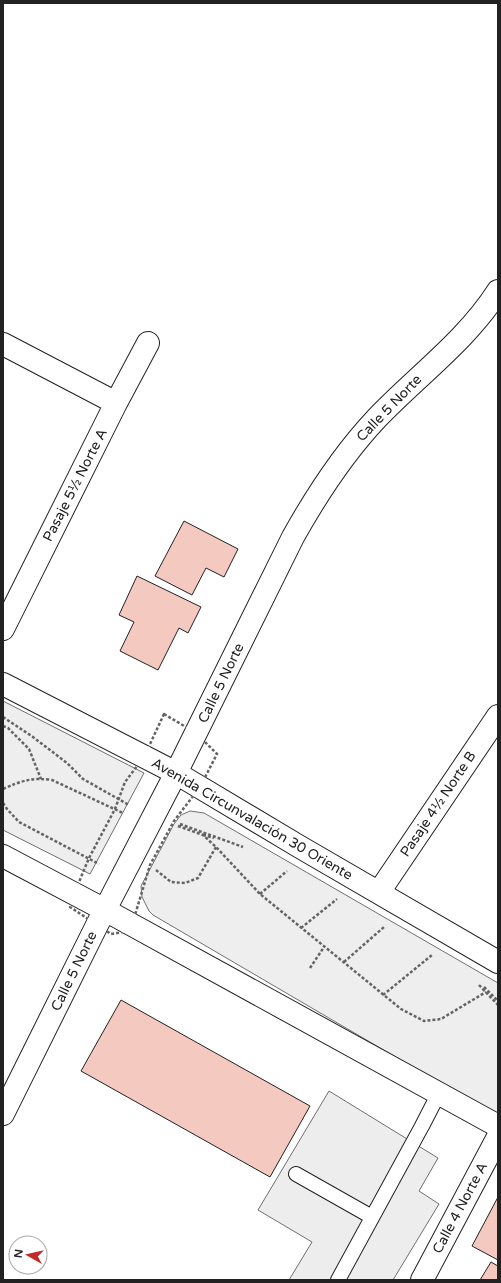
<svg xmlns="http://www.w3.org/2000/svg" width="501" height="1283" font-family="'Varela Round',sans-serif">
<rect width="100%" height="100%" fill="#fff"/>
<path fill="#eee" stroke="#6f6f6f" d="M3,701L144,773L90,874L3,830Z
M190,811L204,813L498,983V1117L153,915L149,911L142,897L141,886L174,824L181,815Z"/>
<path fill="#ededed" stroke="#6f6f6f" d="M329,1091L438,1158L419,1191L439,1204L393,1280H289L312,1242L258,1210Z"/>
<path fill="#f3c9c0" stroke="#222" d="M184,521L238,549L224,577L206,568L192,595L155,576Z
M137,576L201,607L188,633L179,628L158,670L120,651L134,622L119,615Z
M121,1000L310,1106L270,1177L81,1071Z
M498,1197V1260L472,1246Z
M491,1262L498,1266V1280H480Z"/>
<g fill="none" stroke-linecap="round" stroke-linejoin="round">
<g stroke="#222" stroke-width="16">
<path id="lane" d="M296,1174L372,1217
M338,1280L422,1126L439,1093"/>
</g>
<g stroke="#222" stroke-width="24">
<path id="street" d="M3,344L116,403
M3,629L116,403L148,343
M379,892L498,716
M422,1280L498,1137"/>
</g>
<g stroke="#222" stroke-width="24">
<path id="secondary" d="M3,684L176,773L300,847L498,962
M3,856L105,910L498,1126
M3,1114L97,925L176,773L293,537C317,494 343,454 377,418C417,376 466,341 498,291"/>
</g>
<path stroke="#646464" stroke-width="2.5" stroke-dasharray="3 2" stroke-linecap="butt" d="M164,714L196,733L217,754L200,787L174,821L150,865L132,925L123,932L111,934L70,907L74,894L89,858L115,809L125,782L144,757Z
M3,717L33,737L67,763L83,779L129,805
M3,726L8,728L29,749L41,779
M3,789C21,781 32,777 52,780L123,813
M3,803L7,809L19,822L99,864
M180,824L243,847
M178,826L203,835L216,847L260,894L401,1009L424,1021L441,1019L486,992
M203,835L214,838
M156,870L171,882L185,883L198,878L216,847
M260,894L287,871
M301,928L337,899
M344,962L384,927
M310,968L324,947
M479,985L498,1005
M484,987L498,1001
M383,995L432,955"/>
<use href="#lane" stroke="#fff" stroke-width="14"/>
<use href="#street" stroke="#fff" stroke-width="22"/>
<use href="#secondary" stroke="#fff" stroke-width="22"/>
</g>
<g text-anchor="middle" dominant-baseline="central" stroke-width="3" stroke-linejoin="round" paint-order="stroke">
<g font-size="14" fill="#222" stroke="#fff">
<text transform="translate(389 408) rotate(-46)">Calle 5 Norte</text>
<text transform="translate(75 485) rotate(-63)">Pasaje 5½ Norte A</text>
<text transform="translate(221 683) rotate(-64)">Calle 5 Norte</text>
<text transform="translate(438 804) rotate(-56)">Pasaje 4½ Norte B</text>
<text transform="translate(252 819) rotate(30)">Avenida Circunvalación 30 Oriente</text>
<text transform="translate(74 971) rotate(-64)">Calle 5 Norte</text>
<text transform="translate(460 1208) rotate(-62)">Calle 4 Norte A</text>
</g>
</g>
<rect width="501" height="1283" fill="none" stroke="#222222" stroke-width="8"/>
<g transform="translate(28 1255) rotate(278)"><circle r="19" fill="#ffffff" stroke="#a7a7a7"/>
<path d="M0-3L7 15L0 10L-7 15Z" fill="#c62828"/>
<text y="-6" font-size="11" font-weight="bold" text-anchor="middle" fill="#222222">N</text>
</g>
</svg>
